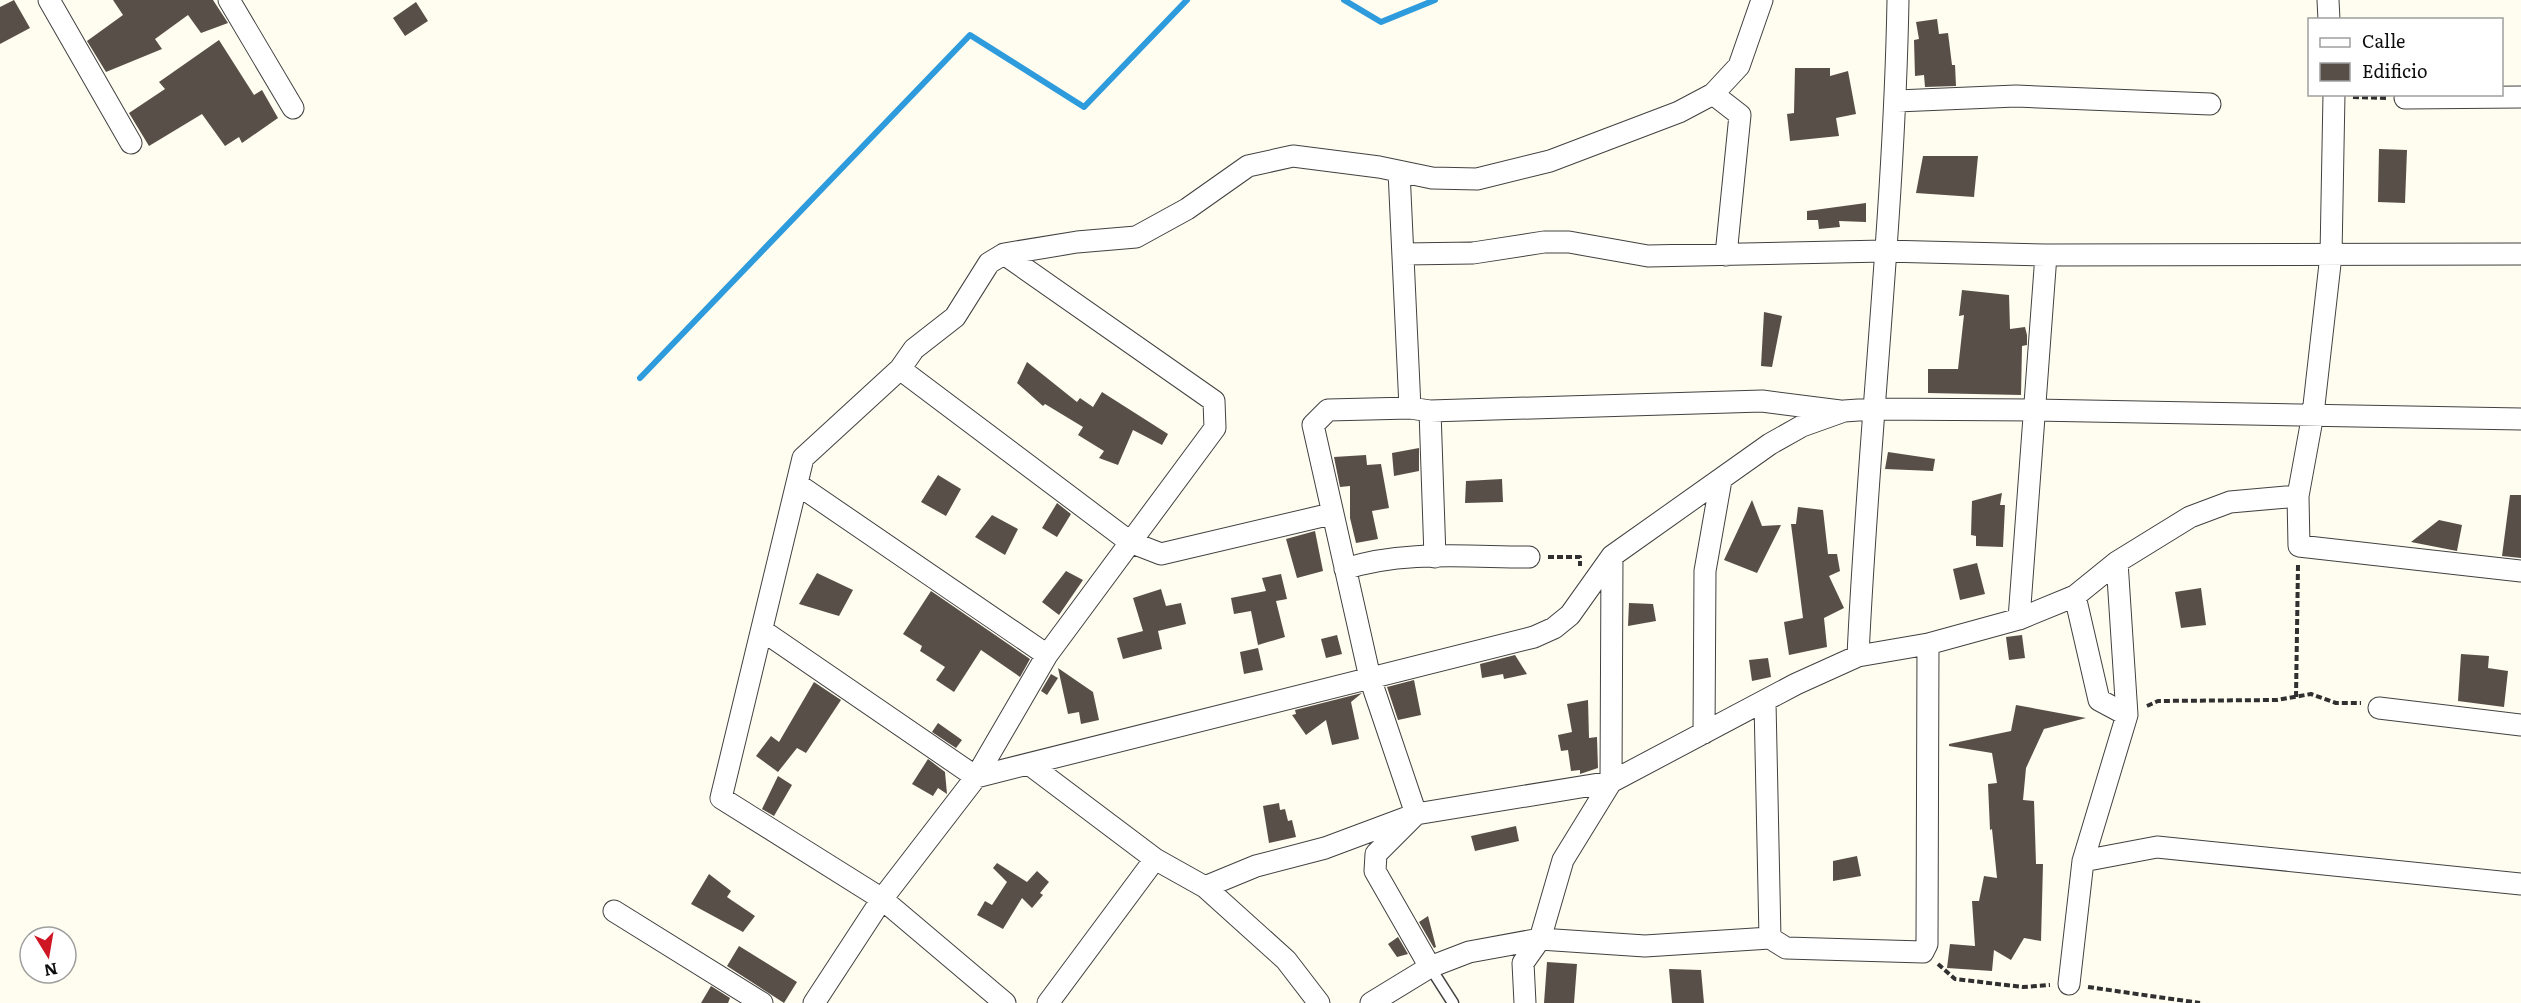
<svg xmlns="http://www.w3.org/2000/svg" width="2521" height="1003" font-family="Literata,serif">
<rect width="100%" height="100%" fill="#fffcf0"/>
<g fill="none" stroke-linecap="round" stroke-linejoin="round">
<path stroke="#2d9bdc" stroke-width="6" d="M1344,0L1381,22L1435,0
M640,378L970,35L1084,107L1187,0"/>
</g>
<path fill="#584f49" d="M14,0L30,28L0,44V7Z
M113,0H213L228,23L201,33L188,15L155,39L162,49L106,72L87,41L123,15Z
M416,2L428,21L405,36L393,18Z
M1937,19L1939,34L1948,33L1952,65H1955L1956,86L1925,87L1924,75L1915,76L1914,40L1919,39L1916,22Z
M219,40L254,95L262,90L278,118L242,143L239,137L225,146L202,114L149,146L129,113L165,89L159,82Z
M1795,68H1830V76L1848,71L1856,114L1836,118L1839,136L1790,141L1787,114L1794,113Z
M2379,149L2407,150L2405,203L2378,202Z
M1923,156H1978L1974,197L1916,193Z
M1866,203V222L1839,221L1840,227L1819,229L1818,220H1807V211Z
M1962,290L2009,295L2010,329L2025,327L2027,335V345L2022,346L2021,395L1928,393V369H1958L1964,315L1959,316Z
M1764,312L1782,316L1772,367L1761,366Z
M1027,362L1077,402L1080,398L1093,407L1102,392L1168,434L1162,445L1133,430L1118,465L1099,458L1104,451L1078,435L1083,427L1045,404L1043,406L1017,383Z
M1419,448V471L1394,476L1392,453Z
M1888,452L1935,459L1933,471L1885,469Z
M1366,455L1367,465L1381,464L1389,508L1372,511L1378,539L1356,543L1350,518V486L1340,487L1334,457Z
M938,475L961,489L946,516L921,502Z
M1502,479L1503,502L1465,503L1466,481Z
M2002,493L2000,505H2005L2003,547L1976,546V536L1971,535L1972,501Z
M2510,495H2521V558L2502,556Z
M1752,500L1762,526L1781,525L1757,573L1724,560Z
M1057,503L1071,514L1057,537L1042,528Z
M1798,507L1823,510L1828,554H1837L1840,571L1829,576L1844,608L1824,618L1827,647L1789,655L1784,622L1803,618L1791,524H1796Z
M992,515L1018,529L1005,555L975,537Z
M2439,520L2462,525L2457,551L2411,542Z
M1315,531L1323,571L1297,578L1286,539Z
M1977,563L1985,594L1960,600L1953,569Z
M1066,571L1083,580L1059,615L1042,602Z
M817,573L853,590L839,616L799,604Z
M1281,574L1287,599L1276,601L1285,637L1258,645L1251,611L1234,614L1231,598L1266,591L1262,578Z
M2201,588L2206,625L2181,628L2175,592Z
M1161,589L1166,606L1181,603L1186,624L1158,631L1162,649L1123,659L1117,638L1143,631L1133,598Z
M931,591L1030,659L1020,677L981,650L954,692L936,680L945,667L920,651L922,646L903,634Z
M1629,603L1653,604L1656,621L1628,626Z
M1337,635L1342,654L1326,658L1321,639Z
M2022,635L2025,658L2009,660L2006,637Z
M1258,648L1263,670L1244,674L1240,652Z
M2461,654L2489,656L2488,668L2508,671L2504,707L2458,701Z
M1515,655L1527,674L1504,679L1503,674L1482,678L1480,664Z
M1768,658L1771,677L1752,681L1749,660Z
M1058,668L1093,692L1099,720L1081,724L1079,712L1068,714Z
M1051,674L1058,678L1047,695L1041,691Z
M1414,680L1421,715L1398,720L1387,687Z
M814,682L841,700L806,753L797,748L778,772L756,756L771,736L779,742Z
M1362,693L1351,702L1359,739L1332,745L1326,720L1306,735L1292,715L1296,714L1295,710Z
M1588,700L1589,738L1597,737L1598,768L1580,774V770L1571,771L1568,750L1561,751L1558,735L1572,732L1567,704Z
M2016,705L2086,718L2044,729L2026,768L2023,800L2034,801L2036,864H2043L2041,941L2024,938L2011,960L1994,950L1992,971L1947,968L1950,944L1975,946L1972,901H1979L1984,876L1997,878L1992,829L1990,830L1988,784L1997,783L1992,753L1949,746V744L2011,731Z
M938,723L962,740L956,748L932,732Z
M928,759L945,772L947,794L938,788L933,796L912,784Z
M778,776L792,785L774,816L762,809Z
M1279,803L1280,810L1285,809L1288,821L1292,820L1296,837L1269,843L1263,806Z
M1516,826L1519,841L1475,851L1471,836Z
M1857,856L1861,876L1833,881V861Z
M997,863L1027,882L1037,871L1049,882L1040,893L1043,895L1032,908L1022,898L1003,929L977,915L985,901L992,905L1007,882L993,868Z
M709,874L731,891L727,897L755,916L743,932L691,904Z
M1428,916L1436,947L1434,948L1419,922Z
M1398,937L1408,954L1397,957L1388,944Z
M739,946L797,982L784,1003L727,966Z
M1547,962L1577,964L1574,1003H1544Z
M1669,969L1701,970L1704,1003H1672Z
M711,986L730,998L728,1003H701Z"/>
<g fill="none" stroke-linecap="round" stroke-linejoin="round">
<g stroke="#414141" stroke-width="13">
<path id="service" d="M1430,967L1453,1003"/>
</g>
<g stroke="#414141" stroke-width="23">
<path id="minor" d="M49,0L131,143
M229,0L293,108
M2328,0L2329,20
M1713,94L1740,115L1726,255
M2334,94L2331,255L2313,414L2298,496L2299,546L2521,571
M2405,98L2521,97
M1897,101L2016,96L2210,104
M1399,171L1410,408
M1404,254L1473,253L1544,242H1569L1648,256L1884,251L2046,255L2521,254
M900,369L1130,542L1161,554L1331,514
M1430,411L1435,557
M797,484L1047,655
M1345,569C1402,550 1469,557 1529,557
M2075,596L2099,700L2127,715
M2019,619L2046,255
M763,631L976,777L1534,637L1554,628L1570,615L1612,556L1770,444L1802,426L1844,411L1873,409L2034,410L2521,419
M1858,656C1868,437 1894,219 1898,0
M1765,702L1770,938L1786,948L1923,952L1927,944L1928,644
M2379,708L2521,725
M1704,733L1705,571L1721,480
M1029,764L1155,859L1205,887L1286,960L1319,1003
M2083,861L2157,847L2521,884
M1205,887L1256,866L1325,848L1416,814L1611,782L1612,556
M614,911L762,1003
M1430,967L1375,871L1376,854L1416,814L1370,678L1313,425L1328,410L1410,408L1430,411L1762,401L1840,411
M2069,984L2083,861L2127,715L2117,562
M814,1003L882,899L976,777L1047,655L1215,428L1214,401L1004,254
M1005,1003L882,899L721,798L803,458L900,369L914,349L955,317L989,263L1004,254L1077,242L1136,237L1187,209L1248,166L1293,156L1379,167L1432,178L1477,179L1550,161L1679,112L1713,94L1739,66L1762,0
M1048,1003L1155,859
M1371,1003L1430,967L1469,952L1540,939L1645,946L1770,938
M1525,1003L1523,963L1540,939L1563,860L1611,782L1796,684L1858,656L1928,644L2019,619L2075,596L2117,562L2190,517L2230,502L2298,496"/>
</g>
<path stroke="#303030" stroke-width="4" stroke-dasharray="6 3" stroke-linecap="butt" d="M2353,97L2387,98
M1548,557H1580V566
M2296,697L2298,565
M2147,706L2158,701L2277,700L2311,694L2336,703H2361
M1938,964L1955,979L2023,987L2050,985
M2088,987L2200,1003"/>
<use href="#service" stroke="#fff" stroke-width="10"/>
<use href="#minor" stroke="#fff" stroke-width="21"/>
</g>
<rect x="2308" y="18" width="195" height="78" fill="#ffffff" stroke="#9f9f9f" stroke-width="1.5"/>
<rect x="2320" y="38" width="30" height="9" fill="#ffffff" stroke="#9f9f9f" stroke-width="1.5"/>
<text x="2362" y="48" font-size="18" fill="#0e0e0e">Calle</text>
<rect x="2320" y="63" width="30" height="18" fill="#584f49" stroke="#9f9f9f" stroke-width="1.5"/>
<text x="2362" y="78" font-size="18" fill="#0e0e0e">Edificio</text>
<g transform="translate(48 955) rotate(169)"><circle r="28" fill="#ffffff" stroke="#9f9f9f" stroke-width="1.5"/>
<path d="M0-4.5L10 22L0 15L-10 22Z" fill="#cf1624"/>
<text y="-9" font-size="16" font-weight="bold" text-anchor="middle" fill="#0e0e0e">N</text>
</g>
</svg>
